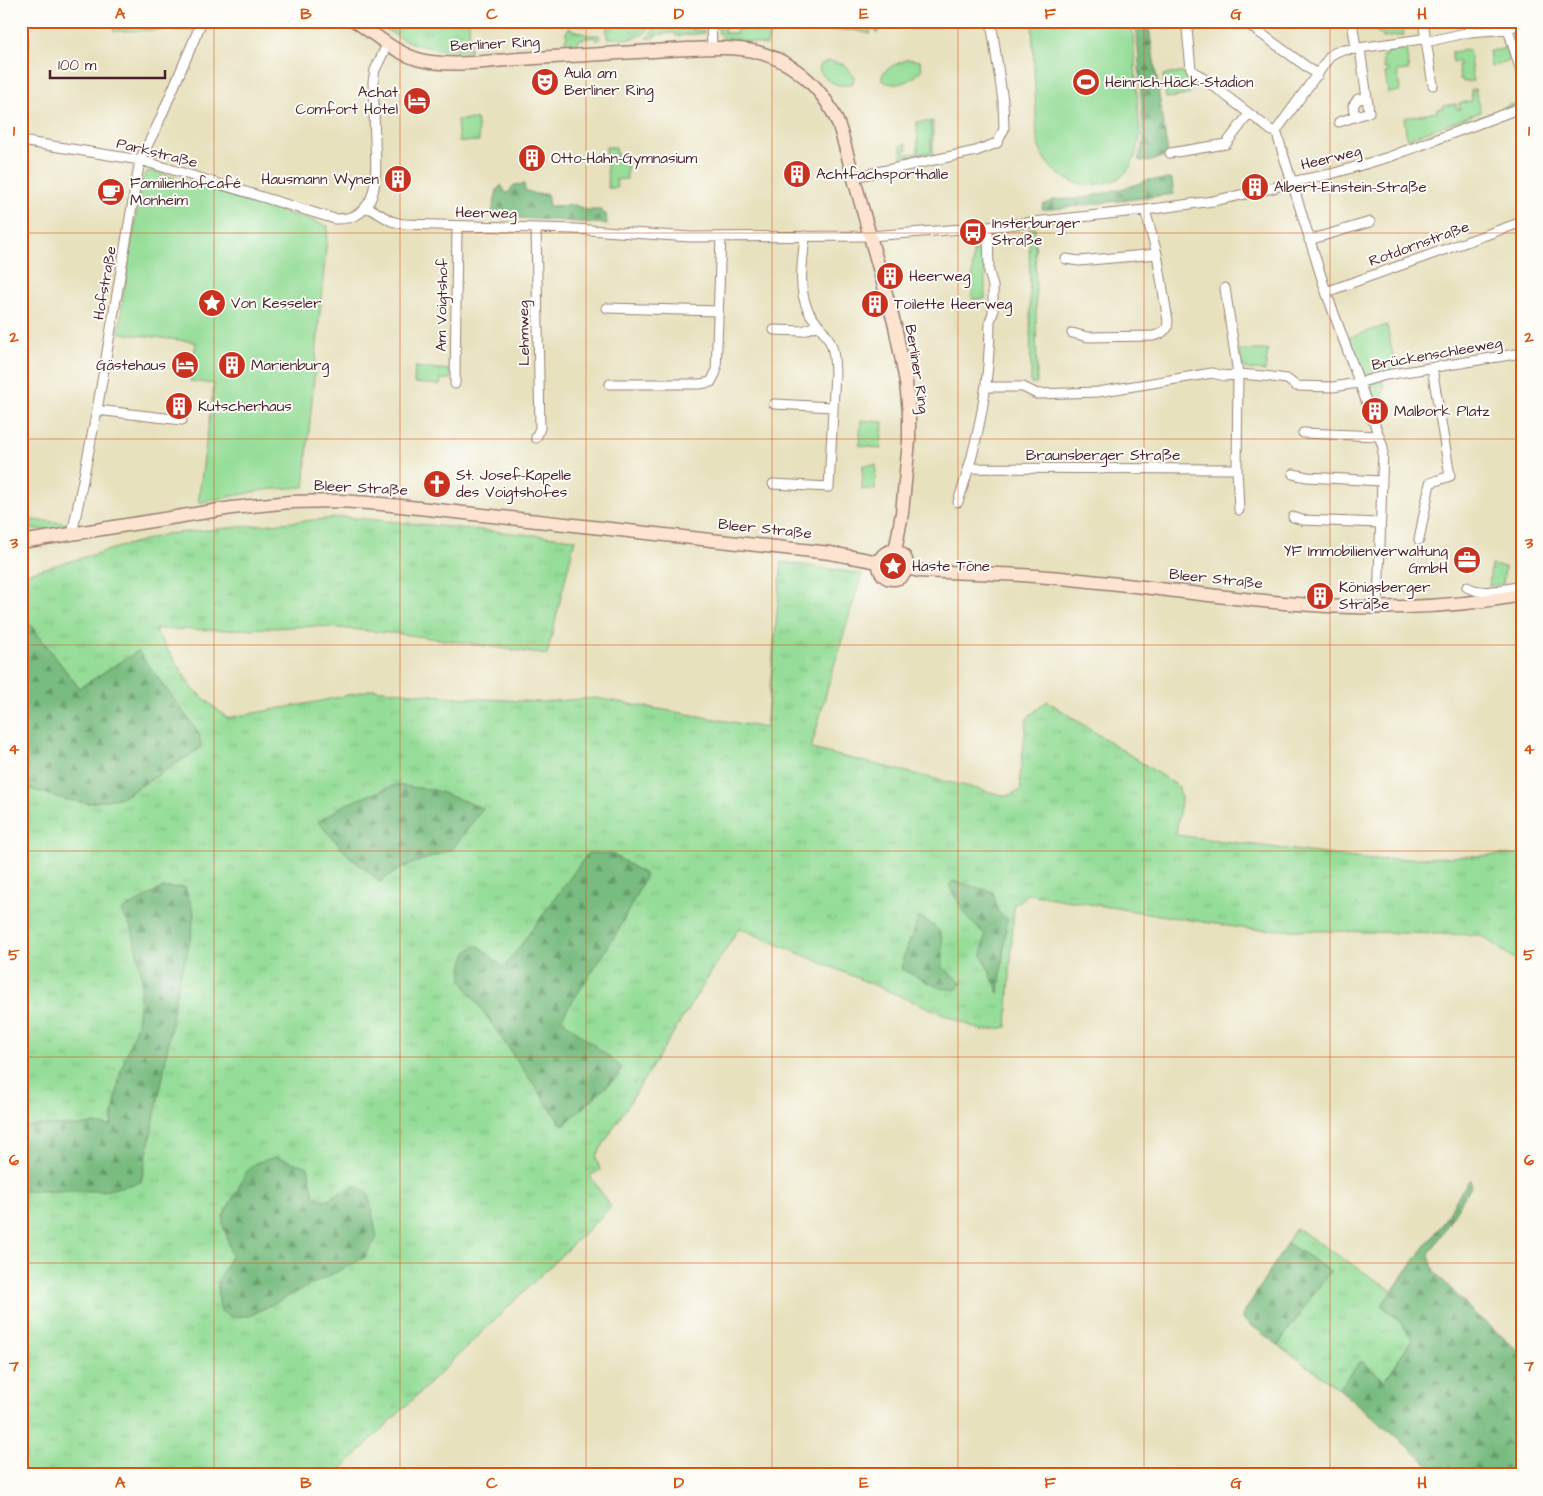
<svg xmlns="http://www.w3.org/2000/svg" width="1543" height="1496" font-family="'Architects Daughter',sans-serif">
<defs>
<pattern id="grass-tufts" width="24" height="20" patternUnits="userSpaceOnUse" patternTransform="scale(1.25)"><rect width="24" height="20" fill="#95dd98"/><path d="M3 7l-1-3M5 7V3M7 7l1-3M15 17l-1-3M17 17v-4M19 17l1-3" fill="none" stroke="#82bd83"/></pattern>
<pattern id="forest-firs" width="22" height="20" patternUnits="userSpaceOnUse" patternTransform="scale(1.25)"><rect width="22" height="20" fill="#78bc80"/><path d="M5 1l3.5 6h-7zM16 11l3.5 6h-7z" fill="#649869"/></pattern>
<pattern id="cemetery-stones" width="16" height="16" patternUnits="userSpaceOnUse" patternTransform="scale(1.25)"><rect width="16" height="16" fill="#95dd98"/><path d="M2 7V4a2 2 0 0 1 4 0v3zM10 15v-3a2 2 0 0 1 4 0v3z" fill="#82bd83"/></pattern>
</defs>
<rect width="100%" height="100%" fill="#fdfcf7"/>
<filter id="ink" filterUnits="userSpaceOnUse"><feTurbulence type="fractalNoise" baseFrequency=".02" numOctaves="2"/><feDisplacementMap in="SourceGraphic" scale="10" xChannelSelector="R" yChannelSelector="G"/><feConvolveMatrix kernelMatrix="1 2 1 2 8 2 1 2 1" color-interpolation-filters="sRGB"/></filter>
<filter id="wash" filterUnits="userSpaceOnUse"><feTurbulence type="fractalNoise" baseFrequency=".0096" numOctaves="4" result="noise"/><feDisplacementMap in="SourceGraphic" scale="20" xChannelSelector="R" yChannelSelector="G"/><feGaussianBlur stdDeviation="1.12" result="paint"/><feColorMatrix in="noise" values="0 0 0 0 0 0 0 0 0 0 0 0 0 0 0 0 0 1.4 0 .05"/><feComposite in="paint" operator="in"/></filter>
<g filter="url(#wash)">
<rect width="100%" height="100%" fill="#e7e1be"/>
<path fill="url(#grass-tufts)" stroke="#707e62" d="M377,21H469L470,51C436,51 402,47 377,21Z
M619,21H655C641,42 630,39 607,38L606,28H613Z
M718,21H724L725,33H737V29H770L767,45H765L745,41L723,38L719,34Z
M778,21H877L878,33H876V27L870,28V34L853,30H800V25H778Z
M660,23L704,31L705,33L676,36V33L654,35V38H646Z
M569,28L587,35H599L600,39L596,41L595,37L578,40V45L566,46L565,39L567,38L566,32Z
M1510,104L1515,105L1367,161L1342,169L1341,165L1381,152L1505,108Z
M930,121H933V155L901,162V145L903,144H906L907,150H904L905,154L931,152Z
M1035,227L1037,384H1031L1029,229Z
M345,517L575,539L547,655L410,635L318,626L223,630L154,629L193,689L227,718L321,701L374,689L452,697L540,702L596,698L766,728L782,562L862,574L830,679L811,749L1007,796L1021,790L1020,776L1027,718L1047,701L1179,787L1181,800L1176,835L1371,860L1522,854V964L1480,935L1248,929L1027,894L1014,905L1007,1027L983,1031L739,928L596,1156L600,1170L590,1176L611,1207L335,1475H21V786L67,800L88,803L123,797L201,748L79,688L21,613V575L166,534Z
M1491,565L1505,567L1503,584L1489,586Z
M1296,1228L1393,1291L1382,1306L1399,1320L1412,1339L1385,1381L1361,1361L1338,1388L1278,1345L1330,1271L1287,1243Z"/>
<path fill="url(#forest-firs)" stroke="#616e56" d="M1133,21H1148L1168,155L1148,162L1138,160L1144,142L1137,33Z
M1172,179L1174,194L1054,209H1042L1043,205L1053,200L1084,198L1132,186L1147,180Z
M524,184L525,190L535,194H547L549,206L575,205L587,210H602L603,213L606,214L607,224L491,216L497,190L501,185L506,193H508L514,185Z
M21,613L79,688L138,651L199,733L201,748L123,797L88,803L67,800L21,786Z
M395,785L434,790L483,808L453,849L401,868L380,882L349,856L318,822L346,804Z
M588,853L612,854L646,875L617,933L561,1019L621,1067L619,1075L565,1124H561L462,981C460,969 464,946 479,946L504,968Z
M953,881L993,892L998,912L1007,919L999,993L982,955L985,934L969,920L949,886Z
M185,887L194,913L191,938L177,988L163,1076L141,1182L104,1191H21V1128L38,1125L77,1126L94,1124L111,1126L121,1070L137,1024L142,976L132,929L121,911L162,888Z
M919,917C947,929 942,941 943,968L962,983L956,990L940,988L901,969L903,959Z
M276,1157L308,1167L314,1196L325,1200L356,1185L369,1194L377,1238L364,1258L249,1316L231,1317L221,1311L218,1295V1281L231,1256L227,1236L223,1226V1216L238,1189L245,1173L255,1163Z
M1471,1179V1186L1429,1255L1434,1271L1476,1315L1522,1353V1475H1441L1338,1388L1361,1361L1385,1381L1412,1339L1399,1320L1382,1305L1413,1262L1440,1227L1462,1190Z
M1287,1243L1330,1271L1278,1345L1241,1318Z"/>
<path fill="url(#cemetery-stones)" stroke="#707e62" d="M114,21H197L194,30L114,31Z"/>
<path fill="#95dd98" stroke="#707e62" d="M1032,21H1132L1140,136C1138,149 1134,166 1123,175C1116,181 1106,183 1098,184C1074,188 1051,174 1041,152C1039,148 1038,141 1037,137Z
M1376,21H1401L1404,35L1383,38L1382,34H1378Z
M1503,39H1504L1510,60L1491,67L1489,51L1504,49Z
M1406,48L1409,70L1397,71L1400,91L1388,93L1385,73L1388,72V69H1384L1382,56L1386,55L1385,52Z
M1469,50L1473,81L1463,82L1462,79H1460L1458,65H1460L1459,62H1453L1451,52Z
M908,59L920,61L922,68C915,81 897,88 883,81L882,77L883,73L892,66Z
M829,61L846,65L854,77L853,83C841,90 824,81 819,69L821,64Z
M1187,72L1188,74L1197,81L1189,95L1166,98L1163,75Z
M1475,89L1481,112L1407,139L1404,118L1437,112V109L1443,108V106L1456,104L1457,109H1460L1459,103L1472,101L1471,90Z
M477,119L479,141L459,142L457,120Z
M917,122H930L931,152L918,154Z
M606,147H616V155L627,154V179L616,180L617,188H608Z
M152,171L328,226L304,487L264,490L198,503L214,384L190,381L196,342L119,333L123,297L142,179L147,172Z
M973,251H985V299H972Z
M1387,325L1396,371L1362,376L1348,338Z
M1239,350H1268L1265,371L1247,369L1243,366Z
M415,367L451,370V377L449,379H441L440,385L414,383Z
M1382,381L1384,385L1382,428C1377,415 1363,395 1373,383Z
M861,420L883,422L881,449L859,445Z
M863,465H876L875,490L862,489Z
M21,519L65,523L67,524L66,529L63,531L34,529L21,531Z"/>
</g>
<g filter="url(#ink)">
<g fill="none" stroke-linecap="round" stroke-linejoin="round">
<g stroke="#988074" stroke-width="11">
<path id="street" d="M711,21L712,48
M1192,21L1187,30L1191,69L1272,131H1276
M1249,21L1252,27L1318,75
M1352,21L1356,48
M1423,21L1433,85
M1468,21L1470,32
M1508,29L1522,75
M21,87L23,74L22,21
M1355,117L1353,106L1358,99L1367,98
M1339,122L1369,112L1360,49
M21,141L140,160L335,219C382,220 376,173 375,140C374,120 374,101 373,82L375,70L387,45
M1170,153L1226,144L1249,114
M854,177L976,151L997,143L1004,129L1003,101L991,21
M366,206L391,221L403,224L575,229L690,237L870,236L988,227L1145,210L1213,201L1273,188L1291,182L1331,174L1389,157L1515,110L1522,105
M1309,240L1370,222
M1066,259L1079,261L1157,254
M1326,292L1522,222
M607,308L718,311
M774,330L803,331L818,325
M1072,333L1088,337L1153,336L1160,334L1167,328L1168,321L1157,254L1145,210
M455,384L457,226
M610,384H700L711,382L716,372L721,237
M986,387H1023L1037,394L1098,392L1212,373L1225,376L1238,374L1264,376L1287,379L1296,386L1333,387L1358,383L1386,375L1522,353
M774,404L833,407
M97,410L182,420
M1303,433L1379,436
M536,438L540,428L536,228
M969,468L1237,469L1238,374L1225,288
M1237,469L1239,510
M1293,474L1307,477L1381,481
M773,484L829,487L835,372C834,362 835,351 830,342C825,330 813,321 808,310C797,288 803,259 805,236
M958,502C978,444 990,382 990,321L993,313V286L989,272L988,227
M1293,517L1302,520L1380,523
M72,535L97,410L140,160L158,124L202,21
M1419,540L1430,483L1450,476L1432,368
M1467,587C1483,596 1504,589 1522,586
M1378,607L1383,447L1326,292L1276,131L1331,55L1338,51L1422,39L1426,42L1470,32L1508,29L1522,22"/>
</g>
<g stroke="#988074" stroke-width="15">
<path id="secondary" d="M355,21C379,37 402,59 431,62C460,66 490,61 519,59C569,56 620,53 670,50C699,49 729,45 757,52C797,62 829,94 841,132L895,326L906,382L909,413V441L902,513L895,552
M21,542L232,508L290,502L340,501L382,504L830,553L879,562
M879 565a14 14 0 1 1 28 0a14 14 0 1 1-28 0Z
M906,568L919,571C958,573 998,573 1036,576C1159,585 1282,611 1405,607C1444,606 1483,602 1522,595"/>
</g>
<use href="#street" stroke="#fff" stroke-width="9"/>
<use href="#secondary" stroke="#fde4d1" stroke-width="12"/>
</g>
</g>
<path fill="none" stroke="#d8530f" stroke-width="1" stroke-opacity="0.55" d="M214,21V1475M400,21V1475M586,21V1475M772,21V1475M958,21V1475M1144,21V1475M1330,21V1475M21,233H1522M21,439H1522M21,645H1522M21,851H1522M21,1057H1522M21,1263H1522"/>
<defs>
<g id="theatre-disc" transform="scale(1.4375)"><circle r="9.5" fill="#c8321e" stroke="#fdfcf7"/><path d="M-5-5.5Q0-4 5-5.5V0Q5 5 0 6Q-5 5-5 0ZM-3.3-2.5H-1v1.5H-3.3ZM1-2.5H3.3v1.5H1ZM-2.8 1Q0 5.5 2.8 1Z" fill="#fff"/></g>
<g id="stadium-disc" transform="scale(1.4375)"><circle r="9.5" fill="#c8321e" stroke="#fdfcf7"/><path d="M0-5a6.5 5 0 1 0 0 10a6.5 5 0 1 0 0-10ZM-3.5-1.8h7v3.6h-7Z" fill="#fff"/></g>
<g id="hotel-disc" transform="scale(1.4375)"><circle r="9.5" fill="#c8321e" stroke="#fdfcf7"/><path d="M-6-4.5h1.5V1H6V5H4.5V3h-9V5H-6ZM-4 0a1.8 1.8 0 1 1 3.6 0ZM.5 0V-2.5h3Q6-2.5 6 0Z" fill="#fff"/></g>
<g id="building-disc" transform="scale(1.4375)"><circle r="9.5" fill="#c8321e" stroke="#fdfcf7"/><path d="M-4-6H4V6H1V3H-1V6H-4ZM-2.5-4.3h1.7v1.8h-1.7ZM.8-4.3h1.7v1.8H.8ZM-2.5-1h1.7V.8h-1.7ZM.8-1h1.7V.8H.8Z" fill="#fff"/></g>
<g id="cafe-disc" transform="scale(1.4375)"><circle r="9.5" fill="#c8321e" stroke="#fdfcf7"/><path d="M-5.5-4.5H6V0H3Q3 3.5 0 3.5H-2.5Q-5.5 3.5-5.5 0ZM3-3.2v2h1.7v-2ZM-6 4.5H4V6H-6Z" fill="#fff"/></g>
<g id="bus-disc" transform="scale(1.4375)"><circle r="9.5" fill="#c8321e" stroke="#fdfcf7"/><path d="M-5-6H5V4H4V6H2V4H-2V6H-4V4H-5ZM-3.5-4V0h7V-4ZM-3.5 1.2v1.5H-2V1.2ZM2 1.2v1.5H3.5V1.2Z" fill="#fff"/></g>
<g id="sight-disc" transform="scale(1.4375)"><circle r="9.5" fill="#c8321e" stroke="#fdfcf7"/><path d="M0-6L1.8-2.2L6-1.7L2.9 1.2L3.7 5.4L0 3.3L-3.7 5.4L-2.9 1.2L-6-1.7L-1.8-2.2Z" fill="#fff"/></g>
<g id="church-disc" transform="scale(1.4375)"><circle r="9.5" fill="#c8321e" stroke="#fdfcf7"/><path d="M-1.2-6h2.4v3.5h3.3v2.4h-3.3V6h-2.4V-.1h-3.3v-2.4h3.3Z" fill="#fff"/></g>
<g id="office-disc" transform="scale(1.4375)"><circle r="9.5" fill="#c8321e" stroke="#fdfcf7"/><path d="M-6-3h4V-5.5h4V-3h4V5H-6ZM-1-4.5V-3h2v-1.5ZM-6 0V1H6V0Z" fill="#fff"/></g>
</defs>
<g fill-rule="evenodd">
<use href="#theatre-disc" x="545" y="82"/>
<use href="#stadium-disc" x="1086" y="82"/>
<use href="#hotel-disc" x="417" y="101"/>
<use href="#building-disc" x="532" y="158"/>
<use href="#building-disc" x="797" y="174"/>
<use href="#building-disc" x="398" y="179"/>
<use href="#building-disc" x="1255" y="187"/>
<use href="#cafe-disc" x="111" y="192"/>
<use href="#bus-disc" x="973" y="232"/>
<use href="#building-disc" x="890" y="276"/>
<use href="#sight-disc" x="212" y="303"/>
<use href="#building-disc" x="875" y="304"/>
<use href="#hotel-disc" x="185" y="365"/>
<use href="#building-disc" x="232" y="365"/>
<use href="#building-disc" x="179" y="406"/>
<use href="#building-disc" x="1375" y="411"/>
<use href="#church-disc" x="437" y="484"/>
<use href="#office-disc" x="1467" y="560"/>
<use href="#sight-disc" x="893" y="566"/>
<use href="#building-disc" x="1320" y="596"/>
</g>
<g text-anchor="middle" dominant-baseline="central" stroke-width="4" stroke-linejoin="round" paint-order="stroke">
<g font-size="15" fill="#4a1f2b" stroke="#fdfcf7">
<text transform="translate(495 44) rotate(-3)">Berliner Ring</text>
<text transform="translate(157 153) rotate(14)">Parkstraße</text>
<text transform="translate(1331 158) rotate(-14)">Heerweg</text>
<text transform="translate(486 213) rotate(1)">Heerweg</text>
<text transform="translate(1419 244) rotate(-20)">Rotdornstraße</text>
<text transform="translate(105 283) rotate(-80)">Hofstraße</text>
<text transform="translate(442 305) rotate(-89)">Am Voigtshof</text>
<text transform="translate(524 333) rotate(-91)">Lehmweg</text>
<text transform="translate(1437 354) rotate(-10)">Brückenschleeweg</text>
<text transform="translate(917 369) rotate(81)">Berliner Ring</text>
<text x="1103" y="455">Braunsberger Straße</text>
<text transform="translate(361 488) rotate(3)">Bleer Straße</text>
<text transform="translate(765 529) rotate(6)">Bleer Straße</text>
<text transform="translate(1216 579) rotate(6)">Bleer Straße</text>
</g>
<g font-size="15" fill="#4a1f2b" stroke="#fdfcf7" text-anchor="start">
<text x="564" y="73">Aula am<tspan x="564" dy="17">Berliner Ring</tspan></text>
<text x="1105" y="82">Heinrich-Häck-Stadion</text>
<text x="398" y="92" text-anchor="end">Achat<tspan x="398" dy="17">Comfort Hotel</tspan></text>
<text x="551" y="158">Otto-Hahn-Gymnasium</text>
<text x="816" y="174">Achtfachsporthalle</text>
<text x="379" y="179" text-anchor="end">Hausmann Wynen</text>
<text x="130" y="183">Familienhofcafé<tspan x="130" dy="17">Monheim</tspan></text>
<text x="1274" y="187">Albert-Einstein-Straße</text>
<text x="992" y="223">Insterburger<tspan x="992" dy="17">Straße</tspan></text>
<text x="909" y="276">Heerweg</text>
<text x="231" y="303">Von Kesseler</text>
<text x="894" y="304">Toilette Heerweg</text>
<text x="166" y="365" text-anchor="end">Gästehaus</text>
<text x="251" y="365">Marienburg</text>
<text x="198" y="406">Kutscherhaus</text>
<text x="1394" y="411">Malbork Platz</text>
<text x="456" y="475">St. Josef-Kapelle<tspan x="456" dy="17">des Voigtshofes</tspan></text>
<text x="1448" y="551" text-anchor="end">YF Immobilienverwaltung<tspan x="1448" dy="17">GmbH</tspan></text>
<text x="912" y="566">Haste Töne</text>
<text x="1339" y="587">Königsberger<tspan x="1339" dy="17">Straße</tspan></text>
</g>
</g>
<rect width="1543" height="1496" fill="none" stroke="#fdfcf7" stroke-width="55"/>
<path d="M50 70v8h115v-8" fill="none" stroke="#4a1f2b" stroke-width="2.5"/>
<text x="58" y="70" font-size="15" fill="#4a1f2b" stroke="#fdfcf7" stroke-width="4" paint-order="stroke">100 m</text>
<rect x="28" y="28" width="1488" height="1440" fill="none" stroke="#d8530f" stroke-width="2"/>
<g font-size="16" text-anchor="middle" font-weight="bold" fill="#d8530f">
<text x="120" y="19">A</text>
<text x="306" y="19">B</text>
<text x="492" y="19">C</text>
<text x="679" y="19">D</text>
<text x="864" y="19">E</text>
<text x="1050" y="19">F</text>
<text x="1236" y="19">G</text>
<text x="1422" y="19">H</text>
<text x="14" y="136">1</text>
<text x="1529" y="136">1</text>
<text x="14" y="342">2</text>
<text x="1529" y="342">2</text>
<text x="14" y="548">3</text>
<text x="1529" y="548">3</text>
<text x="14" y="754">4</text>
<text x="1529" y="754">4</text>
<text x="14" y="960">5</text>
<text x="1529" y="960">5</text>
<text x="14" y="1165">6</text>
<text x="1529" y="1165">6</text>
<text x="14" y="1371">7</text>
<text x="1529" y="1371">7</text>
<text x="120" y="1488">A</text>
<text x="306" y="1488">B</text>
<text x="492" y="1488">C</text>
<text x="679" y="1488">D</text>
<text x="864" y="1488">E</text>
<text x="1050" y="1488">F</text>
<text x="1236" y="1488">G</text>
<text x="1422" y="1488">H</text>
</g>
</svg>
